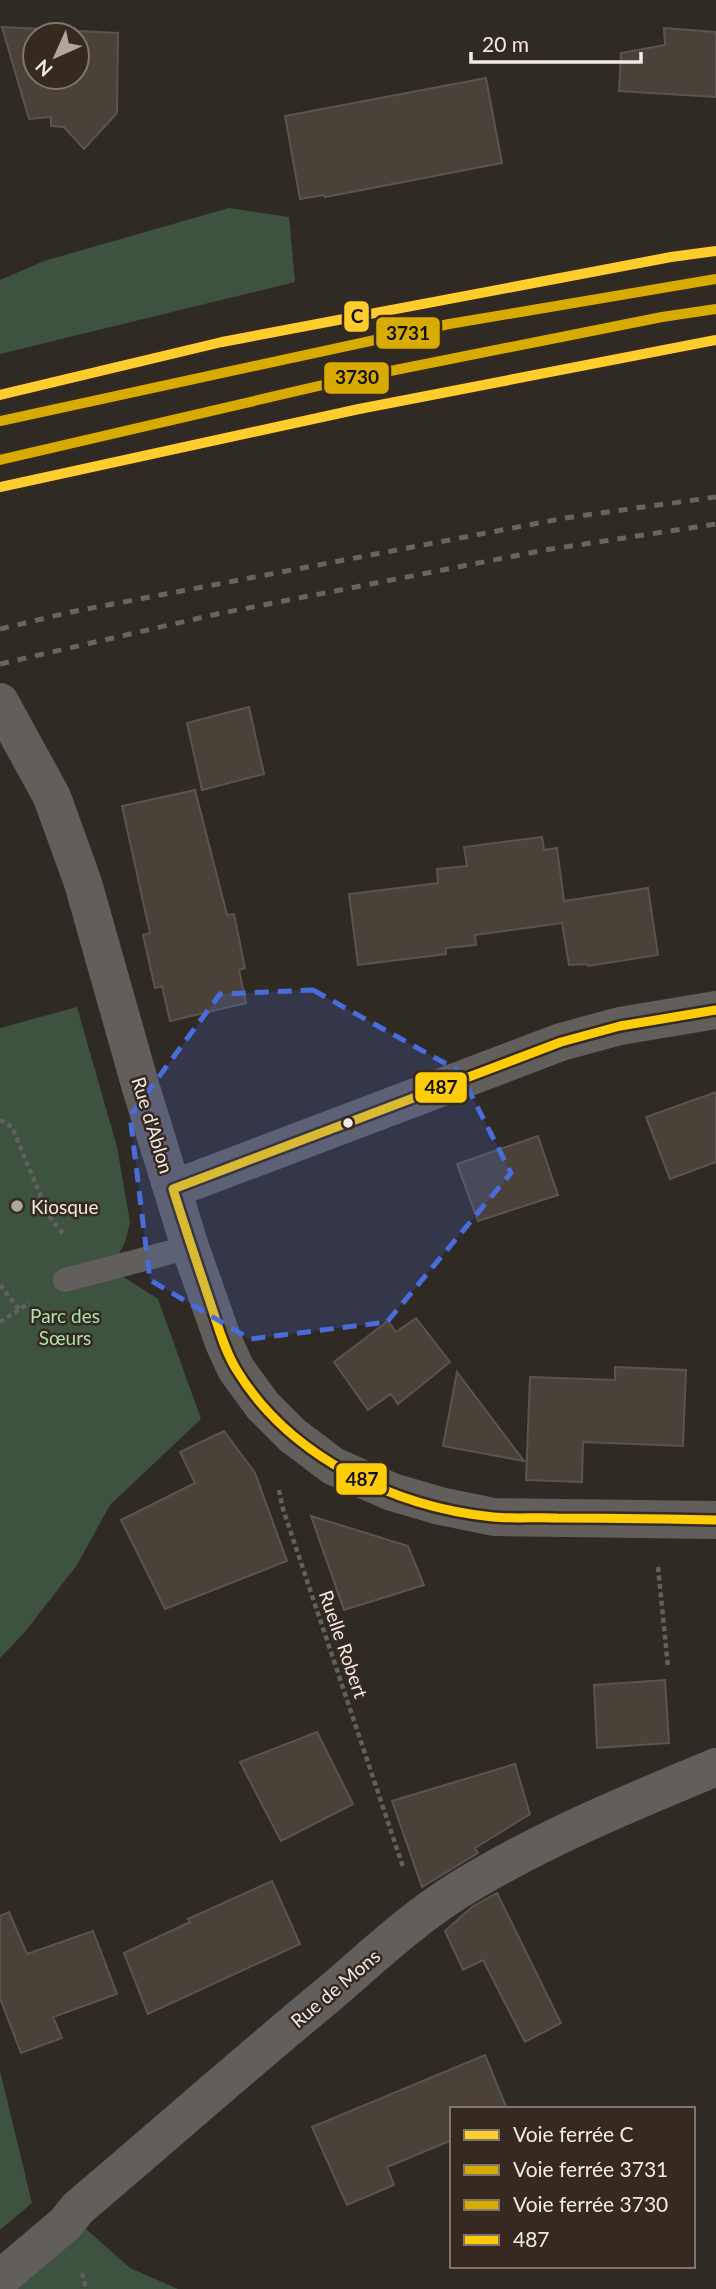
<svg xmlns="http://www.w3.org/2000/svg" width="716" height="2289" font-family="Lato,sans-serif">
<rect width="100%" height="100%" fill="#302a25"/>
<path fill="#3e5240" d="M229,208L289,217L295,282L0,354V280L44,261Z
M77,1007L117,1147L130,1222L125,1242L111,1269L158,1299L201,1419L110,1505L77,1565L24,1633L0,1658V1028Z
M0,2071L32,2203L0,2230Z
M77,2221L130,2268L178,2289H0Z"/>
<path fill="#4a4139" stroke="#5a5450" stroke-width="2" fill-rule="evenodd" d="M2,27L118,33L117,113L84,149L64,127L51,126V117L29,119ZM35,35H77V77H35Z
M664,28L716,32V97L619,91L621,53L665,45Z
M486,78L502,163L325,197L324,195L300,199L285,116Z
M249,707L264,774L202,790L187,723Z
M195,790L227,915L234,914L245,968L239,970L246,1003L170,1021L162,986L155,988L143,935L150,933L122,806Z
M542,837L544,850L557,848L564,901L648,888L658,955L588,966L587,964L569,965L562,923L475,935L476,945L446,948V954L358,965L349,894L438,883L437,869L467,866L464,847Z
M716,1092V1162L670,1179L646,1117Z
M538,1136L558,1195L478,1221L457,1164Z
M416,1318L450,1362L398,1404L391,1394L368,1410L334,1362L388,1321L396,1332Z
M615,1367L686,1370L683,1446L583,1442L582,1482L526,1480L530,1377L615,1380Z
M457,1372L524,1461L443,1446Z
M224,1431L255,1473L287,1561L165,1609L121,1520L195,1483L180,1452Z
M311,1516L408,1546L424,1585L344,1610Z
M665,1680L669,1743L597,1748L594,1685Z
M317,1732L353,1804L281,1841L240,1762Z
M515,1764L530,1814L475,1848L478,1853L422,1887L392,1801Z
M272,1881L300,1944L148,2014L124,1953L190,1922L188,1919Z
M497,1893L561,2023L525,2042L483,1960L463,1970L445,1931L472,1907Z
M9,1912L27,1954L93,1931L117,1994L53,2017L62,2038L21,2053L0,1998V1916Z
M485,2055L507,2109H452V2140L387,2167L394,2185L347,2205L312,2127Z"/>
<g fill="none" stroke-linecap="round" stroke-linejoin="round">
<path stroke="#62605c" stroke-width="4.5" stroke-dasharray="5 3.5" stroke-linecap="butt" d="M0,1120L12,1127L49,1216L65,1236
M0,1285L19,1309
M0,1322L29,1303
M279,1490L283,1509L403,1867
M658,1567L668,1667
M82,2273L86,2289"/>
<path stroke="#625e5c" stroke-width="24" d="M65,1280L190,1247"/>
<path stroke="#625e5c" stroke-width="38" d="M0,702L52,797L83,883L141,1088L190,1247L224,1343L236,1369L263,1406L292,1435L333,1466L392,1492L440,1506L494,1517L716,1520
M173,1189L561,1042L620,1026L716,1010
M0,2279L65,2224L78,2208C162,2137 244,2064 329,1994C370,1959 411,1920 457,1891C539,1840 627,1804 716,1767"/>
<path stroke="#676461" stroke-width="5" stroke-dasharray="9 9" stroke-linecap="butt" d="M0,629L71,612L565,518L716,497
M0,664L217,614L545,550L716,524"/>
<g stroke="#352920" stroke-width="14">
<path id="bus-1" d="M173,1189C185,1228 198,1266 211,1305C218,1326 224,1349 236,1369C289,1457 394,1507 493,1517C514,1519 536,1517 557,1518C610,1518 663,1519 716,1520
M173,1189L561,1042L620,1026L716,1010"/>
</g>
<use href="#bus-1" stroke="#fecd08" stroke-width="9"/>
<g stroke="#352920" stroke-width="16">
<path id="rail-1" d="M0,395L222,342L671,257L716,251
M0,487L359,409L716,340"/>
</g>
<g stroke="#352920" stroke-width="16">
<path id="rail-2" d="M0,421L449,324L716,279"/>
</g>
<g stroke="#352920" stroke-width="16">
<path id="rail-3" d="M0,460L340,381L662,317L716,309"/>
</g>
<use href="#rail-1" stroke="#ffcd2c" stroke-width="10"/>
<use href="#rail-2" stroke="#d8ab00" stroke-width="10"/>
<use href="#rail-3" stroke="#d8ab00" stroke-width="10"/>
</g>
<path fill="#486dda" fill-opacity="0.2" stroke="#486dda" stroke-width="5" stroke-dasharray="14 9" stroke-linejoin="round" d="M313,990L459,1071L511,1173L387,1322L250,1339L150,1280L130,1116L220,994Z"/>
<circle fill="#f2eae4" stroke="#352920" stroke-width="2.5" cx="348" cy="1123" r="6"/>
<circle fill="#aea7a1" stroke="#352920" stroke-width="2.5" cx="17" cy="1206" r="7"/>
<g text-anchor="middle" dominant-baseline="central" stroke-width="5" stroke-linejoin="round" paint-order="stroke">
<g font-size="19" fill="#f2eae4" stroke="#352920">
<text transform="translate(153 1125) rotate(73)">Rue d'Ablon</text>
<text transform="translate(344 1644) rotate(71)">Ruelle Robert</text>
<text transform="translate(335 1988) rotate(-40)">Rue de Mons</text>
</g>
<g font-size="19" fill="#f2eae4" stroke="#352920" text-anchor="start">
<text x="31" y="1206">Kiosque</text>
</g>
<g font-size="19" fill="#a6e3b0" stroke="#352920">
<text x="65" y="1315">Parc des<tspan x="65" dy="22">Sœurs</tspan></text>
</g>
</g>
<g stroke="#352920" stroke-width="2.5">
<rect x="343" y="300" width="27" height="33" rx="7" fill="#ffcd2c"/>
<rect x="375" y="316" width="66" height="34" rx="7" fill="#d8ab00"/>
<rect x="323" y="361" width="67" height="34" rx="7" fill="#d8ab00"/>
<rect x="414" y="1071" width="54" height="33" rx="7" fill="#fecd08"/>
<rect x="335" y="1462" width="53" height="34" rx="7" fill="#fecd08"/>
</g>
<g font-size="19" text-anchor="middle" font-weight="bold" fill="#111">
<text x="357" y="323">C</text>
<text x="408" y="340">3731</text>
<text x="357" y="384">3730</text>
<text x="441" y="1094">487</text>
<text x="362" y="1486">487</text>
</g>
<rect x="450" y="2107" width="245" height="161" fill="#352920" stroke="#81766e" stroke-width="2"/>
<rect x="464" y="2130" width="35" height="10" fill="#ffcd2c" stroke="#81766e" stroke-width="2"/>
<text x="513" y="2142" font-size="21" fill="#f2eae4">Voie ferrée C</text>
<rect x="464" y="2165" width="35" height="10" fill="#d8ab00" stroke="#81766e" stroke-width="2"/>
<text x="513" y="2177" font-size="21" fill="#f2eae4">Voie ferrée 3731</text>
<rect x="464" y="2200" width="35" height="10" fill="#d8ab00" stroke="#81766e" stroke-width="2"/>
<text x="513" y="2212" font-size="21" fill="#f2eae4">Voie ferrée 3730</text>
<rect x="464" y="2235" width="35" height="10" fill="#fecd08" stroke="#81766e" stroke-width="2"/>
<text x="513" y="2247" font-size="21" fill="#f2eae4">487</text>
<g transform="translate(56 56) rotate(225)"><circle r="33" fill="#352920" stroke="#81766e" stroke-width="2"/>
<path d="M0-5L12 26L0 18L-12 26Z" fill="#aea7a1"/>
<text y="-10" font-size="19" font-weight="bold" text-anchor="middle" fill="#f2eae4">N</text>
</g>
<path d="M471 52v10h170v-10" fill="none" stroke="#f2eae4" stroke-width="3.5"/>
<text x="482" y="52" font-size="21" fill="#f2eae4" stroke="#352920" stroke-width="5" paint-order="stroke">20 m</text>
</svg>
